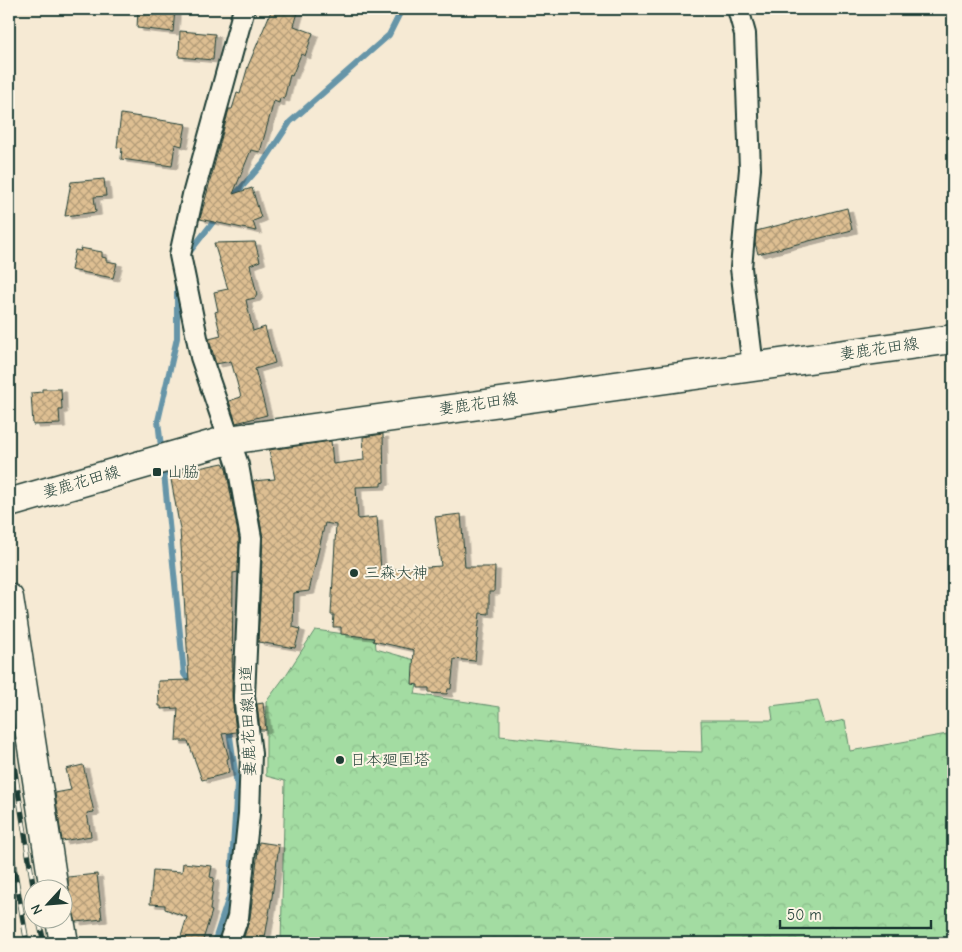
<svg xmlns="http://www.w3.org/2000/svg" width="962" height="952" font-family="'Comic Neue','Klee One',sans-serif">
<defs>
<pattern id="forest-crowns" width="20" height="18" patternUnits="userSpaceOnUse" patternTransform="scale(1.25)"><rect width="20" height="18" fill="#a3dca2"/><path d="M2 6a3 3 0 1 1 6 0M12 15a3 3 0 1 1 6 0" fill="none" stroke="#8cbe8c"/></pattern>
<pattern id="building-cross-hatch" width="8" height="8" patternUnits="userSpaceOnUse" patternTransform="scale(1.25)"><rect width="8" height="8" fill="#debf92"/><path d="M0 0l8 8M0 8l8-8" fill="none" stroke="#b39c78"/></pattern>
<filter id="shadow"><feDropShadow dx="5.5" dy="3" stdDeviation="0" flood-color="#0004"/></filter>
</defs>
<rect width="100%" height="100%" fill="#f6ead4"/>
<filter id="ink" filterUnits="userSpaceOnUse"><feTurbulence type="fractalNoise" baseFrequency=".02" numOctaves="2"/><feDisplacementMap in="SourceGraphic" scale="10" xChannelSelector="R" yChannelSelector="G"/><feConvolveMatrix kernelMatrix="1 2 1 2 8 2 1 2 1" color-interpolation-filters="sRGB"/></filter>
<g filter="url(#ink)">
<path fill="url(#forest-crowns)" stroke="#618c6b" d="M315,630L375,638L376,649L422,662L415,694L500,707V736L626,750L702,752L701,720H773L771,706L818,700L825,724L845,720L850,751L953,733V943H281L285,781L266,776V702L286,675Z"/>
<g fill="none" stroke-linecap="round" stroke-linejoin="round">
<path stroke="#6695a8" stroke-width="6" d="M233,197L263,163L290,122L389,35L402,9
M188,254L217,217
M161,447L158,421L177,338V283
M164,473L184,674L193,686
M214,943L230,894L237,785L229,730L226,726"/>
</g>
<path fill="url(#building-cross-hatch)" stroke="#1f3d34" filter="url(#shadow)" d="M138,9H175L173,32L137,28Z
M272,9H299L294,26L313,33L305,56L301,54L292,76L290,75L284,99L280,98L279,103L274,101L260,152L251,150L233,194L252,188L261,218L253,221L256,231L200,219L229,109H232L237,93L240,94L248,66Z
M180,31L215,34L213,60L179,57Z
M121,114L186,124L182,146L175,144L172,166L121,159L122,148L117,147Z
M104,179L106,196L94,197L96,212L65,216L71,182Z
M847,208L852,230L758,254L755,243L756,231Z
M255,242L260,261L250,265L257,295L255,298L246,300L253,331L265,327L275,363L255,369L267,415L236,423L229,401L241,397L231,361L216,364L209,339L221,336L215,312L218,311L214,292L228,289L214,243Z
M80,248L102,252V257L106,258V261L117,263L113,278L71,270L75,250L81,251Z
M42,389H61L62,410H59L60,424L33,425L31,393L42,392Z
M383,434L384,482L381,483V486L356,487L358,519L377,517L381,570L441,566L435,517L461,514L465,567H495L494,592H489V614L480,613L475,661L454,659L451,689H448L447,694L429,693V688H418V685L412,684L414,650L373,641L374,638L341,634V627H333L334,615H331L336,525L325,523L309,591L294,593L293,627L300,629L295,648L258,642L263,538L253,481L275,479L269,450L331,441L333,464L364,460L363,437Z
M223,463L226,468L239,539L238,572L233,573L232,696L236,732L222,734L229,758L227,759L229,773L202,780L188,741H176L178,708L161,709V706H159L158,681L189,680L180,529L170,474Z
M263,703L266,730H260L257,704Z
M83,765L94,812L87,813L91,836L62,841L55,793L71,790L66,769Z
M259,842L279,845L272,897L264,943H242L250,918Z
M183,863L212,866L210,877L214,878L210,910L212,911L202,943H179L187,917L165,909V905L150,904L153,870L182,872Z
M97,874L102,919L76,922L72,910L69,908L68,877Z"/>
<g fill="none" stroke-linecap="round" stroke-linejoin="round">
<g stroke="#1f3d34" stroke-width="24">
<path id="minor" d="M738,9L745,34L750,169L741,268L753,367
M229,943L238,917L249,814L251,754L244,696L251,538L238,465L201,357L180,255L193,195L244,9"/>
</g>
<g stroke="#1f3d34" stroke-width="31">
<path id="secondary" d="M9,503L228,440L953,339
M9,598L54,890
M60,920L64,943"/>
</g>
<use href="#minor" stroke="#fcf5e5" stroke-width="20"/>
<use href="#secondary" stroke="#fcf5e5" stroke-width="28"/>
<g stroke="#1f3d34" stroke-width="5.5">
<path id="rail" d="M9,735L34,890
M9,838L27,943
M39,920L44,943"/>
</g>
<use href="#rail" stroke="#fcf5e5" stroke-width="4" stroke-dasharray="11" stroke-linecap="butt"/>
</g>
</g>
<g fill="#1f3d34" stroke="#fcf5e5" stroke-width="2">
<rect x="152" y="467" width="10" height="10" rx="2.5"/>
<circle cx="354" cy="573" r="5"/>
<circle cx="340" cy="760" r="5"/>
</g>
<g text-anchor="middle" dominant-baseline="central" stroke-width="4" stroke-linejoin="round" paint-order="stroke">
<g font-size="16" fill="#1f3d34" stroke="#fcf5e5">
<text transform="translate(879 349) rotate(-8)">妻鹿花田線</text>
<text transform="translate(478 404) rotate(-8)">妻鹿花田線</text>
<text transform="translate(81 482) rotate(-16)">妻鹿花田線</text>
<text transform="translate(248 721) rotate(-92)">妻鹿花田線旧道</text>
</g>
<g font-size="16" fill="#1f3d34" stroke="#fcf5e5" text-anchor="start">
<text x="167" y="472">山脇</text>
<text x="364" y="573">三森大神</text>
<text x="350" y="760">日本廻国塔</text>
</g>
</g>
<rect width="962" height="952" fill="none" stroke="#fcf5e5" stroke-width="30"/>
<rect x="15" y="15" width="932" height="922" fill="none" stroke="#1f3d34" stroke-width="2" filter="url(#ink)"/>
<g transform="translate(48 904) rotate(244)"><circle r="24" fill="#fcf5e5" stroke="#a4ab9e"/>
<path d="M0-4L9 19L0 12L-9 19Z" fill="#1f3d34"/>
<text y="-8" font-size="14" font-weight="bold" text-anchor="middle" fill="#1f3d34">N</text>
</g>
<path d="M780 920v8h151v-8" fill="none" stroke="#1f3d34" stroke-width="2.5"/>
<text x="787" y="920" font-size="15" fill="#1f3d34" stroke="#fcf5e5" stroke-width="4" paint-order="stroke">50 m</text>
</svg>
